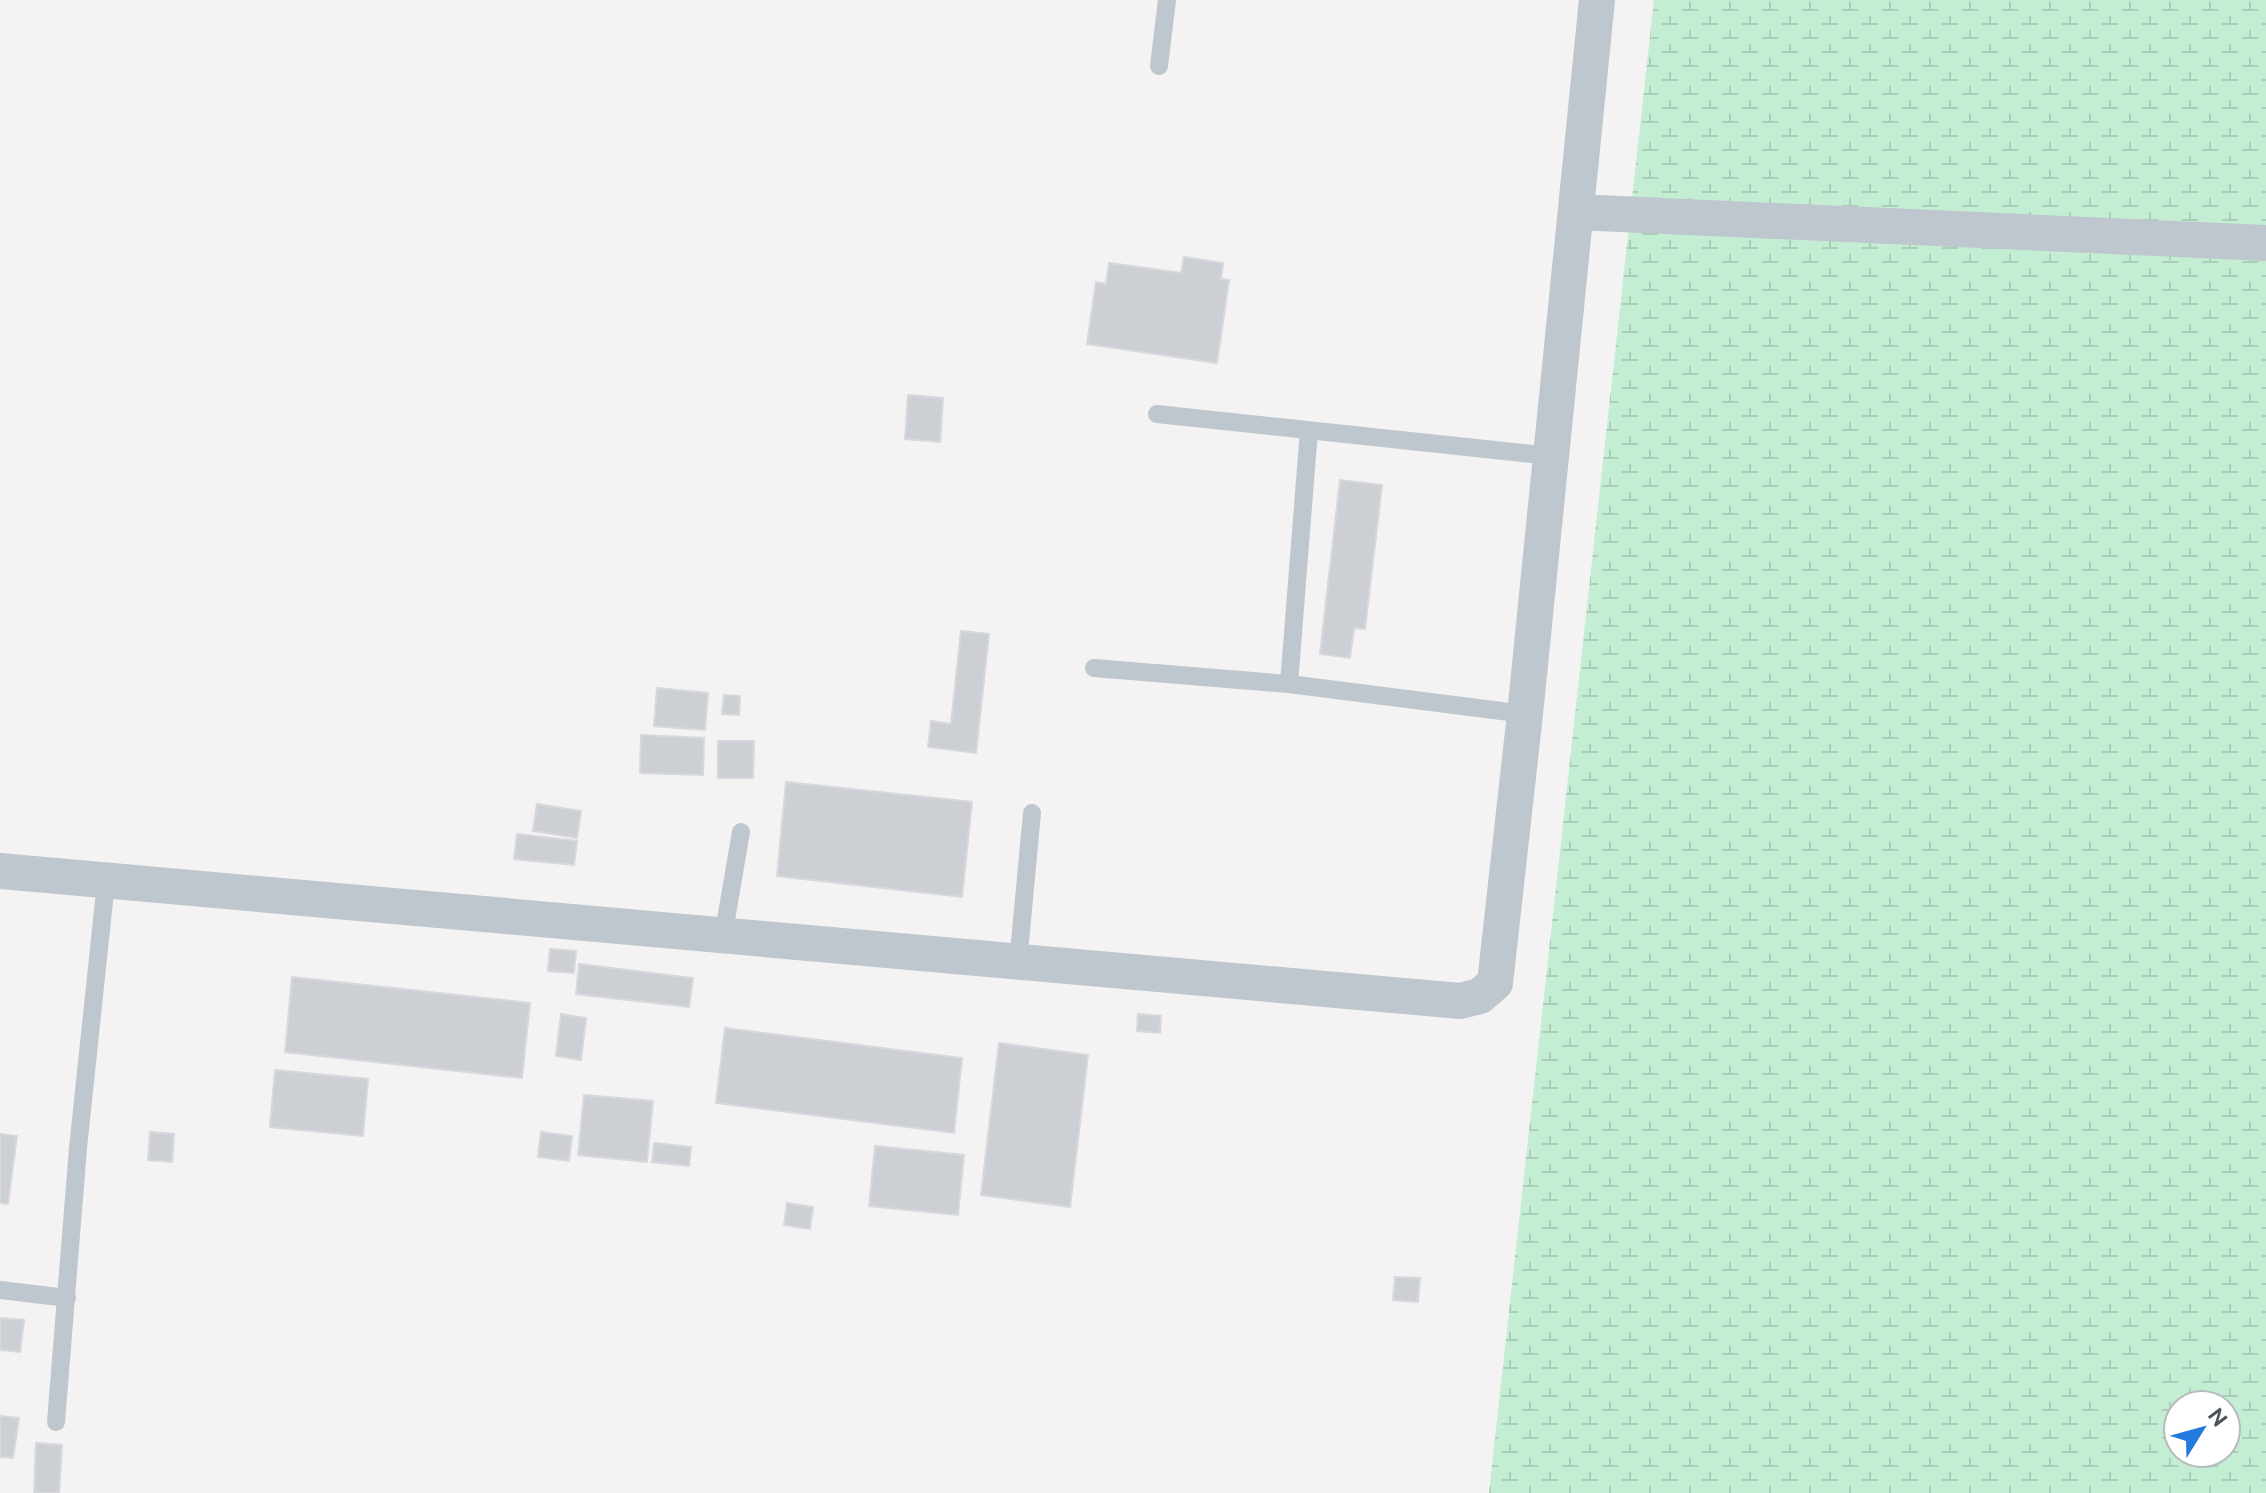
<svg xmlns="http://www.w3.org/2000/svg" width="2266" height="1493" font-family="Ubuntu,sans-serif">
<defs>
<pattern id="wetland-marsh" width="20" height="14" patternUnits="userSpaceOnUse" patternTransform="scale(2)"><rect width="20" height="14" fill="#c4eed3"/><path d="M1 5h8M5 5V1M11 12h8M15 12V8" fill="none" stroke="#aaceb8"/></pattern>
</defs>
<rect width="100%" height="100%" fill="#f4f2f2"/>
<path fill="url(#wetland-marsh)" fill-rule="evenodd" d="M1654,0H2266V1493H1489ZM2178,1405H2226V1453H2178Z"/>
<path fill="#cccfd4" stroke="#d6d8dd" stroke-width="2" d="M1184,257L1223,263L1221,279L1229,280L1217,363L1087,344L1096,282L1106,284L1109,263L1181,273Z
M908,395L943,398L940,442L905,439Z
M1340,480L1382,485L1365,629L1354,628L1350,658L1320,654Z
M961,631L989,634L976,753L928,747L931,721L951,724Z
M657,688L708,693L705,730L654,726Z
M724,695L740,696L739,715L722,714Z
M641,735L704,738L703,775L640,773Z
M718,741H754L753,778H718Z
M786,782L972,802L962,897L777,876Z
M537,804L581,811L577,838L533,831Z
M517,834L577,841L574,865L514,859Z
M550,949L576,951L574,973L548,971Z
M579,964L693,978L689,1007L576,994Z
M292,977L530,1003L522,1078L285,1052Z
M561,1014L586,1018L581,1060L556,1056Z
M1138,1014L1161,1016L1160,1033L1137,1031Z
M725,1028L962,1058L954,1133L716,1103Z
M999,1043L1088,1055L1070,1207L981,1195Z
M275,1070L368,1079L363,1136L270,1127Z
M584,1095L653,1101L647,1162L578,1155Z
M150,1132L174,1134L172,1162L148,1160Z
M541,1132L572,1136L569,1161L538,1157Z
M0,1134L17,1136L8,1204L0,1203Z
M654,1143L691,1147L689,1166L652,1162Z
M875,1146L964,1155L958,1215L869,1206Z
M787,1203L813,1207L810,1229L784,1225Z
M1395,1277L1420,1278L1418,1302L1393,1300Z
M0,1318L24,1320L20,1352L0,1350Z
M0,1416L19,1418L13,1458L0,1457Z
M36,1443L62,1445L59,1493H34Z"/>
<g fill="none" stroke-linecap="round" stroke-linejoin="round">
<path stroke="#bec7ce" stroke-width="18" d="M1159,66L1167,0
M1157,414L1551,456
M1094,668L1289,684L1525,714
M1289,684L1309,430
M723,937L741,832
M1018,963L1032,813
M0,1290L67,1298
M56,1422L78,1148L106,882"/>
<path stroke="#bec7ce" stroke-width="36" d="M1576,212L2266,243
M0,871L1460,1001L1480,996L1495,983L1525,714L1597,0"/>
</g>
<g transform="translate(2202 1429) rotate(53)"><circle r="38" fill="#ffffff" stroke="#b7bbbf" stroke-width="2"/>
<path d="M0-6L14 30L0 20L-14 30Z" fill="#237add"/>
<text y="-12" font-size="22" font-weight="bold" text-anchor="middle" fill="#4a565f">N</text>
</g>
</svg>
